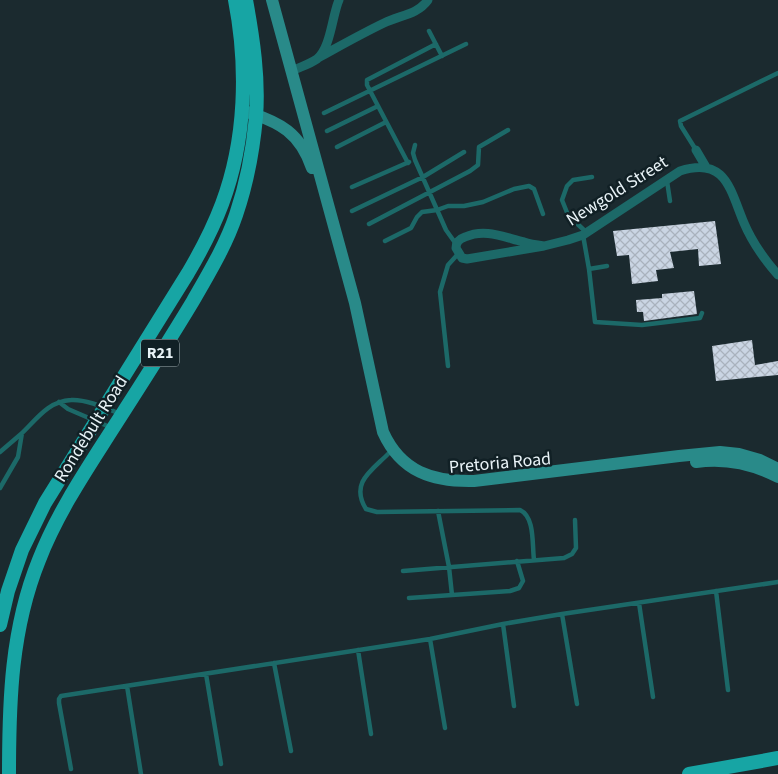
<svg xmlns="http://www.w3.org/2000/svg" width="778" height="774" font-family="'Source Sans 3',sans-serif">
<defs>
<pattern id="building-cross-hatch" width="8" height="8" patternUnits="userSpaceOnUse" patternTransform="scale(1.25)"><rect width="8" height="8" fill="#cad5e3"/><path d="M0 0l8 8M0 8l8-8" fill="none" stroke="#a9b2bd"/></pattern>
</defs>
<rect width="100%" height="100%" fill="#1b2a2f"/>
<path fill="url(#building-cross-hatch)" d="M715,221L721,264L699,266L698,249L670,252L674,268L656,270L658,281L632,284L629,255L617,256L613,231Z
M694,291L697,314L644,321L643,312H637L636,300L662,298V294Z
M752,340L755,365L778,361V375L716,381L712,346Z"/>
<g fill="none" stroke-linecap="round" stroke-linejoin="round">
<path stroke="#1c6968" stroke-width="4.5" d="M429,31L442,56
M324,113L466,44
M327,131L378,106
M415,145L413,153L415,160L446,230L456,244
M337,147L386,122
M696,150L681,126L680,121L778,73
M408,163L367,85V80L436,44
M667,181L670,201
M352,187L409,162
M352,211L423,177L464,152
M369,224L470,171L478,165L479,147L508,130
M586,232L568,215L562,200L567,186L573,180L592,177
M583,235L589,269L607,266
M385,241L411,228L417,217L422,212L437,210L448,206H464L483,202L514,189L529,186L534,189L543,214
M589,269L595,322L642,325L700,318L702,313
M448,366L440,292L448,265L458,254
M59,402L68,409L112,428
M0,452C7,446 14,440 21,434C36,420 48,401 71,400C86,399 107,408 120,414
M388,454C371,471 350,483 366,509L377,512L520,510C535,517 532,544 534,560
M0,488L18,457L22,433
M438,511L449,567L452,595
M403,571L564,558L572,554L576,548L575,520
M716,591L728,690
M409,598L510,591L519,588L523,581L517,561
M639,603L653,697
M562,614L577,704
M503,624L514,706
M430,639L445,728
M358,650L371,734
M274,663L291,751
M206,674L221,764
M127,686L141,774
M71,769L59,703V699L61,696L430,639L503,624L562,614L778,582"/>
<path stroke="#1c6968" stroke-width="9" d="M318,58C340,46 361,34 384,23C400,15 417,15 428,0
M292,71C300,67 310,64 317,59C331,47 332,16 339,0
M696,150L706,167
M544,246C537,245 530,244 524,242C503,237 485,228 465,237C459,239 456,242 456,248L462,258L467,259L544,246L568,240L583,235L680,171C726,156 730,190 744,223C752,242 764,259 778,275"/>
<path stroke="#298a89" stroke-width="12" d="M272,0L355,303L383,432C401,472 433,482 474,481L679,456L720,452L739,454L760,460L778,469
M247,112C280,122 300,133 312,168
M696,462C724,458 753,464 778,477"/>
<path stroke="#17a5a4" stroke-width="14" d="M0,625L8,591L22,550L45,503L188,273C201,251 213,228 222,204C246,140 248,67 235,0
M9,774C9,701 11,629 39,560C56,516 83,475 108,436C137,391 166,346 193,301C209,273 226,245 236,215C247,183 253,150 256,117C259,78 253,38 246,0
M689,774L778,758"/>
</g>
<g text-anchor="middle" dominant-baseline="central" stroke-width="5" stroke-linejoin="round" paint-order="stroke">
<rect fill="#112025" stroke="#a8b4b8" stroke-width="1" x="141" y="339.5" width="38" height="27" rx="4"/>
<g font-size="16" font-weight="bold" fill="#e9f3f7">
<text x="160" y="353">R21</text>
</g>
<g font-size="18" fill="#e9f3f7" stroke="#112025">
<text transform="translate(617 191) rotate(-32)">Newgold Street</text>
<text transform="translate(91 429) rotate(-58)">Rondebult Road</text>
<text transform="translate(500 463) rotate(-5)">Pretoria Road</text>
</g>
</g>
</svg>
